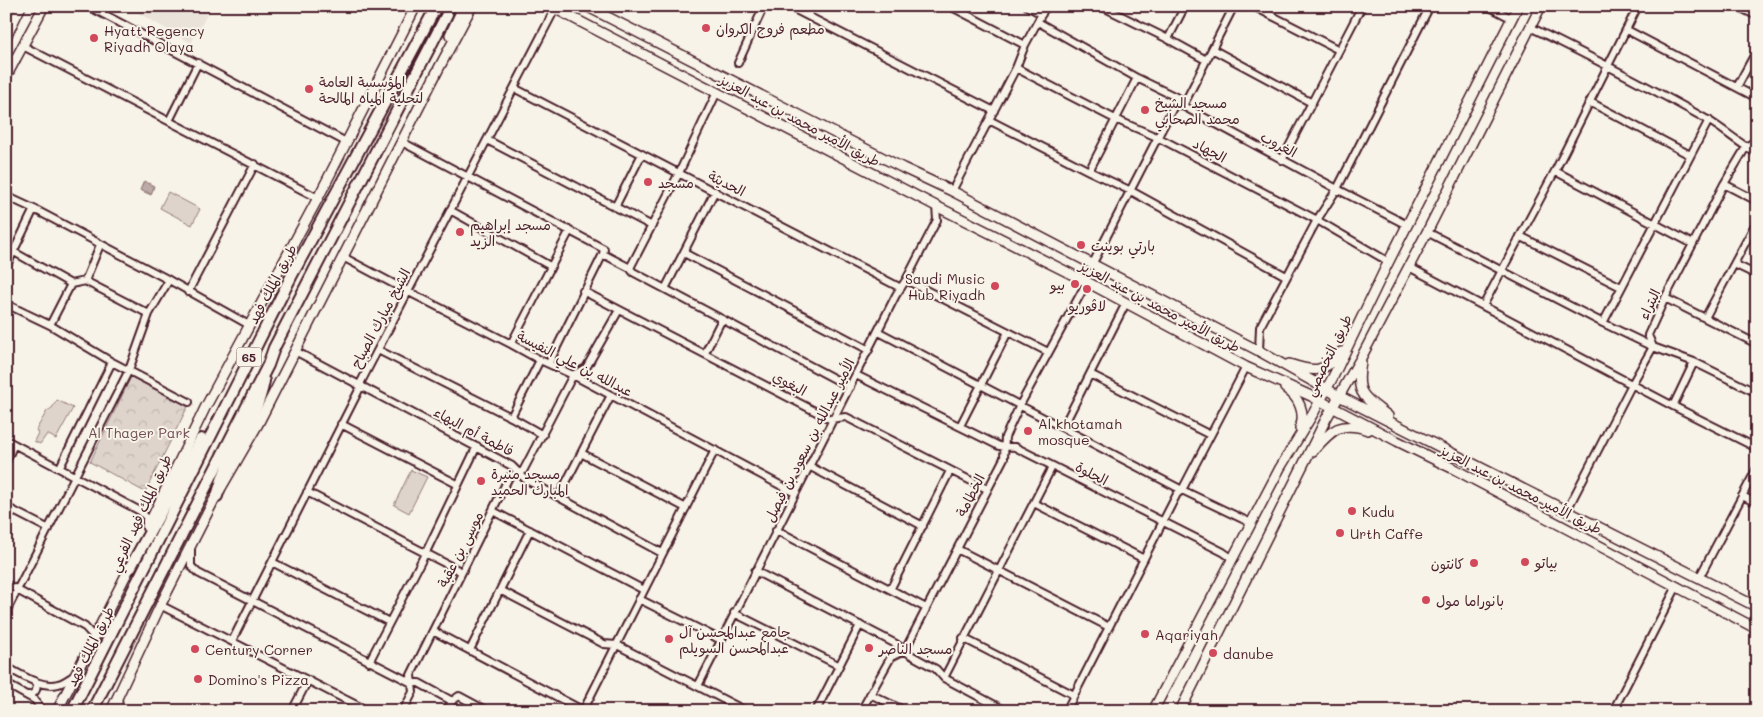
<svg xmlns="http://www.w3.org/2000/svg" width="1763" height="717" font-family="Mali,'Playpen Sans Arabic',sans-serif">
<defs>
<pattern id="park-crowns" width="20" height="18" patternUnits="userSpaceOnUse" patternTransform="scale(1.25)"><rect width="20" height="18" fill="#ded4cc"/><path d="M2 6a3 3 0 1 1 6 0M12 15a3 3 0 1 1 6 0" fill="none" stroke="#c0b6af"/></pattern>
<pattern id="water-waves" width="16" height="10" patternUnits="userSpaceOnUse" patternTransform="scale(1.25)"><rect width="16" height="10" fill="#bcaaa7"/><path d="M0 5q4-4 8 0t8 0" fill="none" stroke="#9b8a88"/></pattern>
</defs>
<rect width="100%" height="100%" fill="#f7f3e8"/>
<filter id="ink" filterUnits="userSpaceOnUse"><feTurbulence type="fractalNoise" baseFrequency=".02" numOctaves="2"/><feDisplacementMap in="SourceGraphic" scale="10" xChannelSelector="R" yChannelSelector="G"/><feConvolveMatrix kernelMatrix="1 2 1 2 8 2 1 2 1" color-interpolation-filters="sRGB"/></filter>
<g filter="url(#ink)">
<path fill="#eae3da" d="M126,6H212L191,43Z"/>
<path fill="url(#park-crowns)" stroke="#947a7c" d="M133,373L189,404L145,492L90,462Z"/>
<path fill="#ded4cc" stroke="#947a7c" d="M168,192L200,209L192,225L160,208Z
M57,400L73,408L56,439L47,434L40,444L34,441L38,433L36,430L47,411L52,408Z
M411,470L427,477L409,513L394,505Z"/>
<path fill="url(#water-waves)" stroke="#8e7275" d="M144,181L154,186L151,195L140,190Z"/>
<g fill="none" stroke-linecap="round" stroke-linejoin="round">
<path stroke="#d4c9c2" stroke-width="10" stroke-dasharray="10 5" stroke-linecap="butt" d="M447,14L452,6"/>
<g stroke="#4a1f2b" stroke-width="10">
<path id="minor" d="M88,6L346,142
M788,6L994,111
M950,6L1025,45
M1027,6L1042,14
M1101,6L1168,39L1206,60
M1253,6L1339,50
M1488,6L1511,18
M1737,6L1757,16
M808,15L812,6
M1038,22L1137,78L1178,98L1183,106L1337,189L1407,225
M1530,27C1589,56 1648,86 1706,119C1724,129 1739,144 1757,153
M1627,30L1757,98
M1168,39L1185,6
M23,46L318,198
M1212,49L1312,103
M738,63L764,6
M1016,68L1115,119L1159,138L1317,220L1389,262
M1737,87L1757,50
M514,88L901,288
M717,92L679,173L630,268L633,272L850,387
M1590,102L1690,155
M1183,106L1234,6
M989,120L1089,171L1131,191L1286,276
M169,121L198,63
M487,140L652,226
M402,142L604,249L603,254L630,268
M1282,160L1362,6
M1089,171L1137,78
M1555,171L1693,244
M1724,184L1757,201
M952,191L1016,68L1025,45L1046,6
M6,196L34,209L169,280L249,325
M615,207L642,154
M450,210L550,266
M1427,232L1603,323L1653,347L1694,362L1757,393
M1520,236L1621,287
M14,252L71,284L85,281L149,314
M684,253L869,350
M343,257L409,292L511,344L540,360L573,375L795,493
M1734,264L1757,275
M1092,265L1178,98
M6,267L34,209
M1409,267L1673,406L1757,448
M906,280L1048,352
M85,281L100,245
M665,289L715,191
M583,291L830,419L846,417L987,489
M188,292L255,164
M1665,298L1757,344
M6,304L50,325L112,362L189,402
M1483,306L1555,171L1638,6
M1705,318L1757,221
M1603,323L1709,120
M50,325L71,284
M879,332L1182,490L1251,523
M511,344L570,230
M1653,347L1648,335L1665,298L1724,184L1746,147L1757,140
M378,350L511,417L543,435
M295,351L512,466L525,479L662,553
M1259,351L1260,327L1317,220L1337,189L1430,6
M705,353L722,319
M549,363L603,254
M1090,374L1210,435
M856,375L999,446L1015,447L1223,552L1233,559
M1673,406L1694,362
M511,417L540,360
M341,424L457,484
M960,426L1008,332
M1063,427L1126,303
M6,440L140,511L146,517V528
M581,453L686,508
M6,462L14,444
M809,466L923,526
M60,467L112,362
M307,492L462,572
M559,496L611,395
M1742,496L1757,503
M1034,503L1144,559
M6,507L49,529
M1567,510L1632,384L1653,347
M493,511L644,590
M776,530L926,608
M191,547V566L198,573L412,683H419L452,701L459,696L487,711
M957,549L1109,627
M272,562L389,622
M755,571L896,644L911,655L936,669L944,678L1006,711
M1699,578L1757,468
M6,584L85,627L94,637
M891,588L950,471
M500,590L604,644L617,645L746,711
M639,599L721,640
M160,605L368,711
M6,612L129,370L149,314L169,280
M734,613L838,665
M433,631L584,711
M963,638L1074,695
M232,641L361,386V382L555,9
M470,650L530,530
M369,662L426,552L477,446
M6,667C21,674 41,689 58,684C64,683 70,678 75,675
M944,678L1052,467
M6,684L35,700L42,711
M698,686L896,295L906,280L937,220L936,206
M870,694L905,711
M27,695C35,695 39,689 35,681
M118,699L120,711
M292,711L308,680
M403,711L413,692L411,675L509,477L523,471L573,375L586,368L619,310
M447,711L452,701
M583,711L715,450
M816,711L860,625
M861,711L891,657L905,650L1004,458L1005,437L1020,405L1087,282
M1066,711L1177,494L1182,490L1246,367
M1613,711L1677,586"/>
</g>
<g stroke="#4a1f2b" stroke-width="12">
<path id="major" d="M550,6L936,206L1087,282L1246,367L1311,396L1397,441L1452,468L1757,629
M586,6L903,168L952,191L1259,351L1339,396L1757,607
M450,35L460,14V6
M6,37L21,6
M6,77L44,6
M1361,362C1355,395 1364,397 1388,416
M1289,364C1314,372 1324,374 1341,352
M1285,388C1299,397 1306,413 1300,428
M1313,451C1331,431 1339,420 1368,430
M148,526L205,408L318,198L416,6
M57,711L132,563
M111,711L161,604L214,500L258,424L439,68L472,6
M1153,711L1280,468L1314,412L1333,377L1386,267L1518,6
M1180,711L1326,419L1362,356L1427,232L1541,6"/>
</g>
<g stroke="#4a1f2b" stroke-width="14">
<path id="highway" d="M217,496C220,487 222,478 226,470C239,441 258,413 264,381
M130,568L201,439
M72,711L291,277L436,7
M92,711L268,365L274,348L447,14"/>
</g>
<use href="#minor" stroke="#f7f3e8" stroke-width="6"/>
<use href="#major" stroke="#f7f3e8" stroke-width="9"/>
<use href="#highway" stroke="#f7f3e8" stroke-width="10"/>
</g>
</g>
<g fill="#d1495b" stroke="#f7f3e8" stroke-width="2">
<circle cx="706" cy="28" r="5"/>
<circle cx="94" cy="38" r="5"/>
<circle cx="309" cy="89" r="5"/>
<circle cx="1145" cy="110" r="5"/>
<circle cx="648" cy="182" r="5"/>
<circle cx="460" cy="232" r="5"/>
<circle cx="1081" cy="245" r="5"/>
<circle cx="1075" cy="284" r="5"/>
<circle cx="995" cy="286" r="5"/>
<circle cx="1087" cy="289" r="5"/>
<circle cx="1028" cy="431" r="5"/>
<circle cx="481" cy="481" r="5"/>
<circle cx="1352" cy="511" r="5"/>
<circle cx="1340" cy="533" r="5"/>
<circle cx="1525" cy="562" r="5"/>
<circle cx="1474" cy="563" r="5"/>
<circle cx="1426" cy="600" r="5"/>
<circle cx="1145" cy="634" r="5"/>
<circle cx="669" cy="639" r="5"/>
<circle cx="869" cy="648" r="5"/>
<circle cx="195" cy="649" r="5"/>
<circle cx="1213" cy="653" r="5"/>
<circle cx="198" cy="679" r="5"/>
</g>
<g text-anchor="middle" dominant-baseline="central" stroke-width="4" stroke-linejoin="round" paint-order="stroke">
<rect fill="#f7f3e8" stroke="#7e5f64" stroke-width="1" x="236.5" y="347.5" width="25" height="19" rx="4"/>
<g font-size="12" font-weight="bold" fill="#4a1f2b">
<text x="249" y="357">65</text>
</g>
<g font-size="14" fill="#4a1f2b" stroke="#f7f3e8" text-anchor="start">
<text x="716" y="28">مطعم فروج الكروان</text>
<text x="104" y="30">Hyatt Regency<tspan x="104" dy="16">Riyadh Olaya</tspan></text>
<text x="319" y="81">المؤسسة العامة<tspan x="319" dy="16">لتحلية المياه المالحة</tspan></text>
<text x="1155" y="102">مسجد الشيخ<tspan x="1155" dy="16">محمد الصحابي</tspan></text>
<text x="658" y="182">مسجد</text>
<text x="470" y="224">مسجد إبراهيم<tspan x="470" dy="16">الزيد</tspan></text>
<text x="1091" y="245">بارتي بوينت</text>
<text x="985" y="278" text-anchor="end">Saudi Music<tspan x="985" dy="16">Hub Riyadh</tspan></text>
<text x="1065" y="284" text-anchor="end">بيو</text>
<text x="1087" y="305" text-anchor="middle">لاڤوريو</text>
<text x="1038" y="423">Al khotamah<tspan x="1038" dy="16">mosque</tspan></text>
<text x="491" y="473">مسجد منيرة<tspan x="491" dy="16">المبارك الحميد</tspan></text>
<text x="1362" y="511">Kudu</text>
<text x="1350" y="533">Urth Caffe</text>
<text x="1535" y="562">بياتو</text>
<text x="1464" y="563" text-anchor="end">كانتون</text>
<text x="1436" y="600">بانوراما مول</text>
<text x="679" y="631">جامع عبدالمحسن آل<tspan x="679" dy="16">عبدالمحسن السويلم</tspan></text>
<text x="1155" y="634">Aqariyah</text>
<text x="879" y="648">مسجد الناصر</text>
<text x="205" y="649">Century Corner</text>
<text x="1223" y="653">danube</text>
<text x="208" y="679">Domino's Pizza</text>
</g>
<g font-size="14" fill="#4a1f2b" stroke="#f7f3e8">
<text transform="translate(800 120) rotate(28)">طريق الأمير محمد بن عبد العزيز</text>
<text transform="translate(1279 144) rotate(28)">الغروب</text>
<text transform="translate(1210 150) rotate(28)">الجهاد</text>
<text transform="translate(727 183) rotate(27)">الحديثة</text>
<text transform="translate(272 284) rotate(-62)">طريق الملك فهد</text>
<text transform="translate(1649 304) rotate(-65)">البتراء</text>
<text transform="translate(1160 306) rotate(28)">طريق الأمير محمد بن عبد العزيز</text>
<text transform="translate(380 318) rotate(-62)">الشيخ مبارك الصباح</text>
<text transform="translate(1328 355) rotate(-64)">طريق التخصصي</text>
<text transform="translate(575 363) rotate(27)">عبدالله بن علي النفيسة</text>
<text transform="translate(790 383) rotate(28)">البغوي</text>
<text transform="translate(474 431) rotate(28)">فاطمة أم البهاء</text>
<text transform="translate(809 440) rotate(-63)">الأمير عبدالله بن سعود بن فيصل</text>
<text transform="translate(1092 473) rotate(27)">الحلوة</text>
<text transform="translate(1521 489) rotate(27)">طريق الأمير محمد بن عبد العزيز</text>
<text transform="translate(970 495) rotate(-63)">الخطامة</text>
<text transform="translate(140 513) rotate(-65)">طريق الملك فهد الفرعي</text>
<text transform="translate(460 549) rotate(-63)">موسى بن عقبة</text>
<text transform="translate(90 646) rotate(-63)">طريق الملك فهد</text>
</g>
<g font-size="14" fill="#6f4c53" stroke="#f7f3e8">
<text x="139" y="432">Al Thager Park</text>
</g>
</g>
<rect width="1763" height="717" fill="none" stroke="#f7f3e8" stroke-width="25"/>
<rect x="12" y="12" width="1738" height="692" fill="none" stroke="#4a1f2b" stroke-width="2" filter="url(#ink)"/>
</svg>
